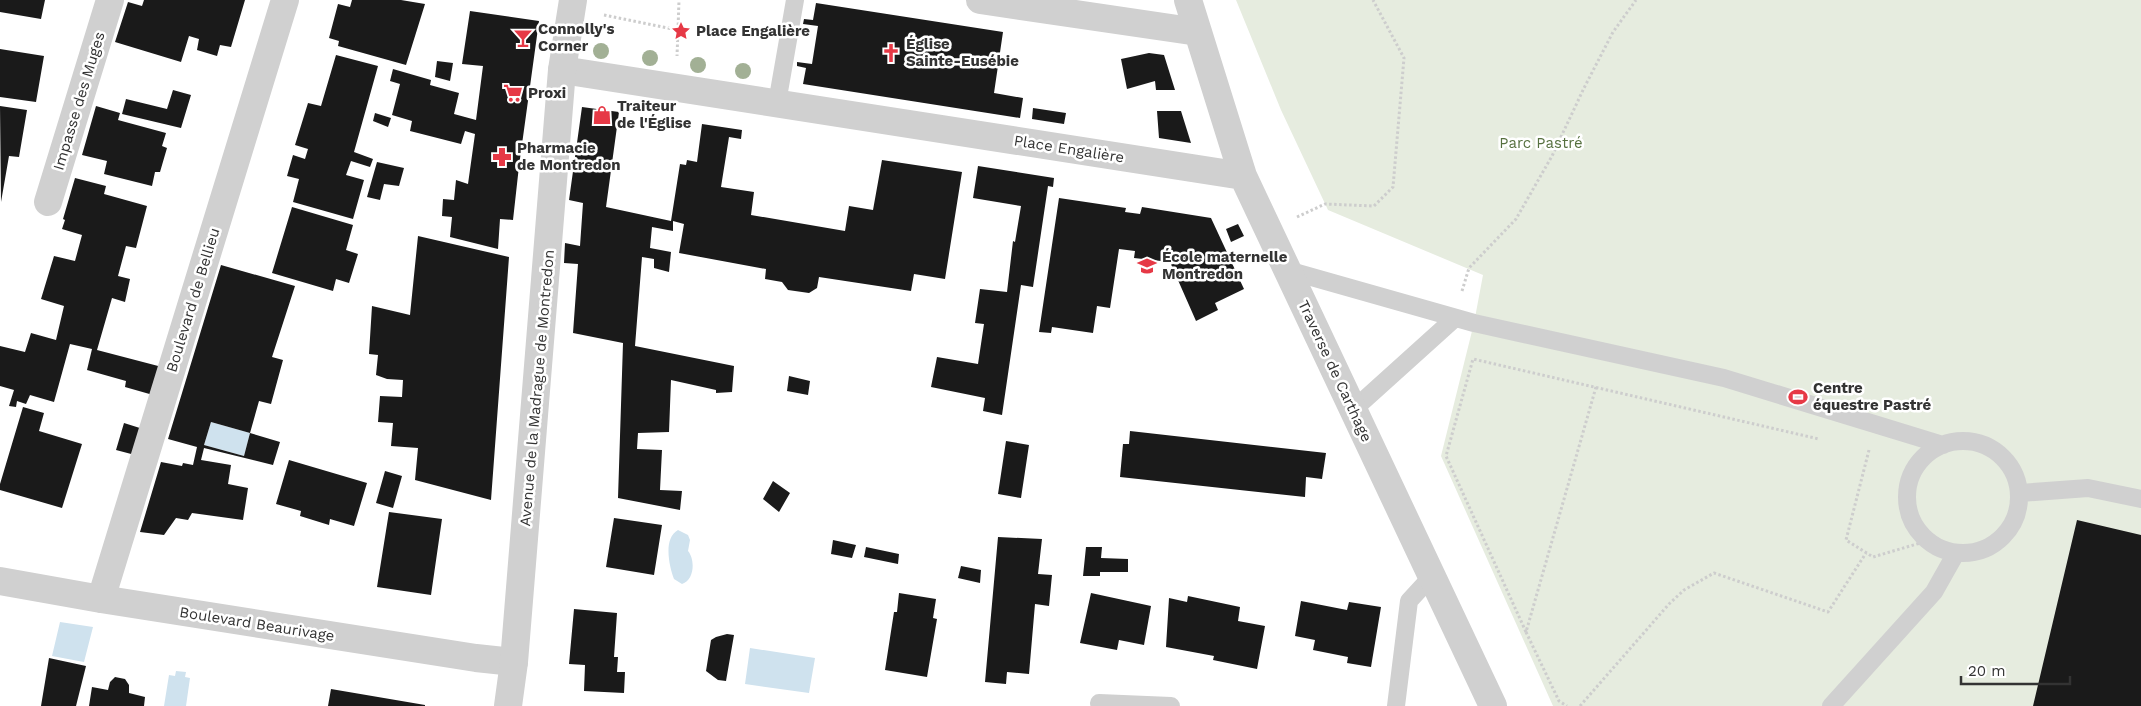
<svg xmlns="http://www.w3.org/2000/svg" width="2141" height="706" font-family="'Work Sans',sans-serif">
<rect width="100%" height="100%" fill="#fff"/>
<path fill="#e6ecdf" d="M1236,0H2141V706H1553L1441,456L1474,323L1483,275L1328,210L1281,110Z"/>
<path fill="#cfe2ee" d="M211,422L250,433L244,456L204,445Z
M678,530L688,535L690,540L688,551C695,559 695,580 682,584L674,579C669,566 663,538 678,530Z
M60,622L93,627L84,662L52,656Z
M750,648L815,658L809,693L745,684Z
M176,671L186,672L185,677L190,678L186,706H164L169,675L175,676Z"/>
<path fill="#1a1a1a" d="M0,0H45L41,19L0,12Z
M144,0H245L231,47L220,45L217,56L197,50L199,39L189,36L181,62L115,42L128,2L142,6Z
M352,0H401L425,4L406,65L338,46L339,41L329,38L338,4L350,7Z
M816,3L1003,32L994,93L1023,98L1020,118L803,84L806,68L797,66V62L812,64L818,26L803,24L804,19L813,20Z
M470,11L539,21L519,166L513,220L500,219L498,249L450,237L452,217L442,216L443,199L454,200L456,180L468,184L475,134L465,131L461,144L410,131L412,121L392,115L400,84L390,81L393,69L431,80L430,85L459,93L454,114L476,120L483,66L462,64Z
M0,49L44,56L36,102L0,97Z
M1149,53L1164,55L1175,90H1156L1155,81L1127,89L1121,59Z
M336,55L378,66L354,152L373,159L370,167L351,161L346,175L364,180L353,219L293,202L299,179L287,176L293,155L305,159L308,149L295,145L308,103L321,106Z
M437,61L453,63L450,81L435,77Z
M173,90L191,95L181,128L122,114L126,99L167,109Z
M0,106L27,110L19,157L9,156L1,202Z
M96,106L120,113L118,120L166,133L162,146L167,148L160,172H155L152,186L104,174L107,161L82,155Z
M582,107L619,112L606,207L671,221L680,164L686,165L687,160L697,162L702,124L742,130L741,139L729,137L721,187L754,192L751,215L845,231L849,206L873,210L882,160L962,172L945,279L914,274L911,291L819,277L817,288L809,293L788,290L782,282L765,279L766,269L679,253L684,224L673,221V231L652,227L650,248L671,252L669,272L654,268V259L642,257L635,346L734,366L732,392L716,393V390L671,380L669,432L638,433L637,449L662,450L660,490L682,491L680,510L618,498L623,343L573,333L578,264L564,263L565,243L580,246L583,203L569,200Z
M1033,108L1066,113L1064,124L1032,119Z
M1157,111H1181L1191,143L1159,138Z
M375,113L391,118L388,127L373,121Z
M377,162L404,168L399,186L384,184L380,200L367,197Z
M978,166L1054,178L1053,187L1048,186L1033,287L1021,285L1002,415L983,411L985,398L931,387L937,357L978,364L984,324L975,323L980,289L1007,292L1013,241L1015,242L1021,206L973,198Z
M75,178L106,186L104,194L147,206L136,248L126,246L118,276L130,279L125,302L112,298L97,350L162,367L153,395L125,387L126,381L87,370L92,349L70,344L54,402L30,395L26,404L17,401L16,407L9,406L14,390L0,386V346L25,352L31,333L56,340L64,306L41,299L54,256L75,261L82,235L62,229L65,220L63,219Z
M1059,198L1126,208L1125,212L1140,214L1142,207L1211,218L1244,289L1215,303L1218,310L1196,321L1170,262L1134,258L1135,251L1119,249L1110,308L1097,306L1093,333L1052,327L1051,333L1039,332Z
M292,207L353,225L346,250L358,254L349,283L336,279L333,291L272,273Z
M1238,224L1244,236L1231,242L1226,229Z
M418,236L509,257L491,500L415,480L418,448L391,446L393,423L378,422L380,396L402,397L403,380L387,379L376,375L378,355L369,354L372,306L410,315Z
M221,265L295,286L272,357L283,360L271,404L259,401L250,433L211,422L204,445L244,456L250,433L280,442L273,465L204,448L201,460L231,465L228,484L248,488L243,520L192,513L188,520L176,518L164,535L140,532L161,462L182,466L183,463L193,465L197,447L168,439Z
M789,376L810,381L808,395L787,391Z
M23,407L44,413L39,431L82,444L62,508L0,490V484Z
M124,423L143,429L135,455L116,450Z
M1130,431L1326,453L1322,479L1306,477L1305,497L1120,477L1123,444H1129Z
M1006,441L1029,445L1021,498L998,494Z
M289,460L367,483L354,526L330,519L329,525L300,516L301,511L276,504Z
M385,471L402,476L393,508L376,503Z
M773,481L790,493L779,512L763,499Z
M389,512L442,519L431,595L377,587Z
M614,518L662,525L654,575L606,567Z
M2077,520L2141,535V706H2033Z
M998,537L1042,539L1038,574L1052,575L1049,606L1035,604L1029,674L1007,672L1006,684L985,682Z
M833,540L856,545L852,558L831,554Z
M866,547L899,554L898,564L864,557Z
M1086,547H1102L1101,558L1128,559V572H1100V576H1083Z
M961,566L981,570L980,583L958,578Z
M899,593L936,599L933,618L937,619L927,677L885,670L894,612H897Z
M1091,593L1151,606L1144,645L1119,640L1117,650L1080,643Z
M1188,596L1240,607L1238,621L1265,626L1257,669L1213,660L1214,656L1166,647L1169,598L1187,602Z
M1301,601L1347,610L1349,602L1381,607L1371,667L1347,663L1348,657L1313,650L1315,640L1295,636Z
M574,609L617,613L614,657H618L617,672H625L624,693L584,691L585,665L569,664Z
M727,634L734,635L726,681L718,680L706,671L711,640L716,637Z
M49,658L86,666L76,706H41Z
M115,677L125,679L129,685V693L145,697L144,706H89L92,687L108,690L110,682Z
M331,689L425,705V706H328Z"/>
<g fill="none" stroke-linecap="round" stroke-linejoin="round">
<path stroke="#cdcdcd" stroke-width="3" stroke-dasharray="2.5 2.5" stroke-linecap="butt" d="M604,15L678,30L677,56
M678,30L679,0
M1297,217L1325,204L1374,206L1393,187L1404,58L1373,0
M1462,291L1469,268L1516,219L1552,156L1584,88L1613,32L1636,0
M1596,387L1526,632L1446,456L1473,359L1819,439
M1869,450L1846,540L1873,557L1927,541
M1526,632L1559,701L1567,706
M1580,706L1669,604L1684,590L1714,573L1828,612L1866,553"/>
<path stroke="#d0d0d0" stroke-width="18" d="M777,103L795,0
M1287,270L1474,323L1724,378L1943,445
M1353,410L1455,318
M1907 497a56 56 0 1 1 112 0a56 56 0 1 1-112 0Z
M2020,493L2088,488L2141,499
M1099,703L1171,706
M1396,706L1409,601L1432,576
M1831,706L1934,592L1956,553"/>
<path stroke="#d0d0d0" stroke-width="28" d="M980,0L1198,32
M1188,0L1243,176L1493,706
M562,70L1243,176
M48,202L110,0
M0,581L101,599L476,658L514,662
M101,599L285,0"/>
<path stroke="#d0d0d0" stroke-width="28" d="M508,706L514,662L562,70L573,0"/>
</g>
<g fill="#a2b095">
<circle cx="601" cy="51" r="8"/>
<circle cx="650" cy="58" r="8"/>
<circle cx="698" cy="65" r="8"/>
<circle cx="743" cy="71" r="8"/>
</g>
<defs>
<g id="sight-bare" transform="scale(1.5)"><path d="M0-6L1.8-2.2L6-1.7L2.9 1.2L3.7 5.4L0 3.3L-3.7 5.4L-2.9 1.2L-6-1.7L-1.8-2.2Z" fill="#e63946" stroke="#fff" stroke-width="2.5" paint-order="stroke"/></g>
<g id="bar-bare" transform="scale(1.5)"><path d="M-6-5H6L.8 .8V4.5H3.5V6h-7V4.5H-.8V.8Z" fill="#e63946" stroke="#fff" stroke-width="2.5" paint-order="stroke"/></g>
<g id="church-bare" transform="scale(1.5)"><path d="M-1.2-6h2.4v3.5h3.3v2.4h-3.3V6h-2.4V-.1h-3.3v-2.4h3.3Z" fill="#e63946" stroke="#fff" stroke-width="2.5" paint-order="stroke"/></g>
<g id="supermarket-bare" transform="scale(1.5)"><path d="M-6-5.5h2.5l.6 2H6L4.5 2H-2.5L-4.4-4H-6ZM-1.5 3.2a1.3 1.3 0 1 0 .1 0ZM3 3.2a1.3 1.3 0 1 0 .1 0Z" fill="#e63946" stroke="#fff" stroke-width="2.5" paint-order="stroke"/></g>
<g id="shop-bare" transform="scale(1.5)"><path d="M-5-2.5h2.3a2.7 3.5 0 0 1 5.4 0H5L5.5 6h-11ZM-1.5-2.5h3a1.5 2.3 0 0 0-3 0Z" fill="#e63946" stroke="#fff" stroke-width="2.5" paint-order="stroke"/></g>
<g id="pharmacy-bare" transform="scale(1.5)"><path d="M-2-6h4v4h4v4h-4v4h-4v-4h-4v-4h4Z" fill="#e63946" stroke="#fff" stroke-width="2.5" paint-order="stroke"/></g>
<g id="school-bare" transform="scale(1.5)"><path d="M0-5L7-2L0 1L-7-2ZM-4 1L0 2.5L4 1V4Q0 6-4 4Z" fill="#e63946" stroke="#fff" stroke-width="2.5" paint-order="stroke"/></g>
<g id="stadium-bare" transform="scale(1.5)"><path d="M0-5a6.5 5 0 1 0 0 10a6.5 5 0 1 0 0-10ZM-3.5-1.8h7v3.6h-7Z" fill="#e63946" stroke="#fff" stroke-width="2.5" paint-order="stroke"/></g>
</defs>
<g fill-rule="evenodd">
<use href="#sight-bare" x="681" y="31"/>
<use href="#bar-bare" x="523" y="38"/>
<use href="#church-bare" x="891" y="53"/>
<use href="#supermarket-bare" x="513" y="93"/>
<use href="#shop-bare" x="602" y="115"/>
<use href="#pharmacy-bare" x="502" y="157"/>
<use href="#school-bare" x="1147" y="266"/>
<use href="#stadium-bare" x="1798" y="397"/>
</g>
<g text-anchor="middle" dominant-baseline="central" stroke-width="5" stroke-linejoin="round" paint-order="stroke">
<g font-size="15" font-weight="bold" fill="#333" stroke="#fff" text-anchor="start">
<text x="538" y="29">Connolly's<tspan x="538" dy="17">Corner</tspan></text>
<text x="696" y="31">Place Engalière</text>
<text x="906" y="44">Église<tspan x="906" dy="17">Sainte-Eusébie</tspan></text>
<text x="528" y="93">Proxi</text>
<text x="617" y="106">Traiteur<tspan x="617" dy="17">de l'Église</tspan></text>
<text x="517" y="148">Pharmacie<tspan x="517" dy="17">de Montredon</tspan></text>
<text x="1162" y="257">École maternelle<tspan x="1162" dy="17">Montredon</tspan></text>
<text x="1813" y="388">Centre<tspan x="1813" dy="17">équestre Pastré</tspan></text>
</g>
<g font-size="15" fill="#333" stroke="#fff">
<text transform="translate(79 101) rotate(-73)">Impasse des Muges</text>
<text transform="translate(1069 149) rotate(9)">Place Engalière</text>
<text transform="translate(193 300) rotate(-73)">Boulevard de Bellieu</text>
<text transform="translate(1335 371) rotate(65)">Traverse de Carthage</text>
<text transform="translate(537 388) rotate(-85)">Avenue de la Madrague de Montredon</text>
<text transform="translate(257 624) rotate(9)">Boulevard Beaurivage</text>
</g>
<g font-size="15" fill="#56703f" stroke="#fff">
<text x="1541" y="143">Parc Pastré</text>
</g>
</g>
<path d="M1961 676v8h109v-8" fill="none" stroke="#333333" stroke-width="2.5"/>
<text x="1968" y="676" font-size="15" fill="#333333" stroke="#ffffff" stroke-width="4" paint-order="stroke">20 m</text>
</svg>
